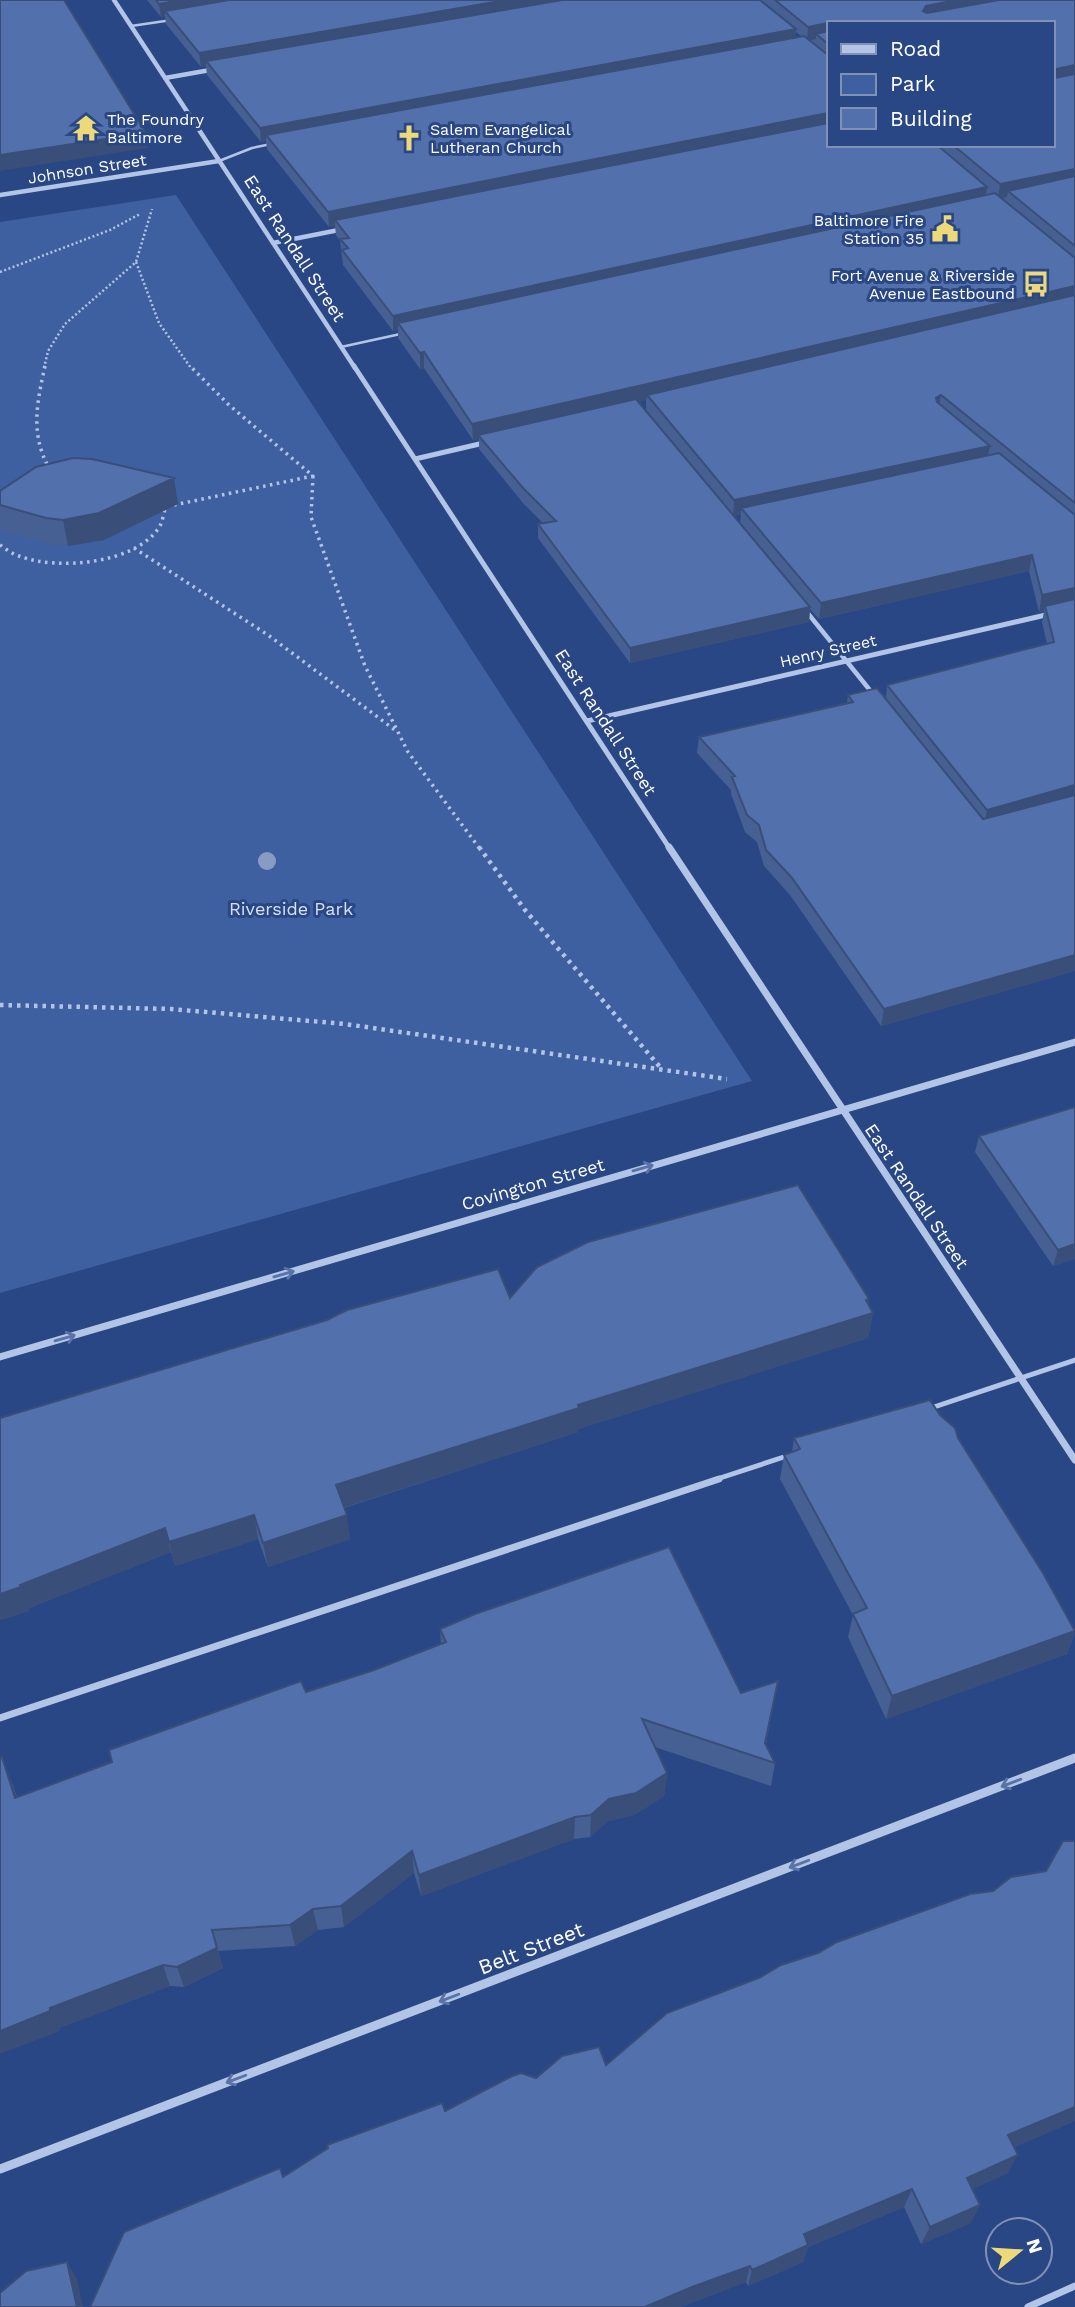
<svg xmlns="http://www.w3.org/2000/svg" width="1075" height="2307" font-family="'Work Sans',sans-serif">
<rect width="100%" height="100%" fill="#294784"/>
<path fill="#3e5fa0" d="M176,195L752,1081L0,1293V222Z"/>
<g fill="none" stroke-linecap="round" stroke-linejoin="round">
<path stroke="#b3c5e7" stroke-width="2.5" stroke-dasharray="2 2.5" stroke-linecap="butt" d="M136,262L159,323L191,368
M0,272L110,230L140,214
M44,368L48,351L65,324L136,262L152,209"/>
<path stroke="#b3c5e7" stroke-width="3.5" stroke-dasharray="2.5 4.5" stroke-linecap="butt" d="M45,366C37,402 30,434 49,468
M313,476L311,517L365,666L408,752L480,849
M174,505L313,476L229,405L190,366
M0,545C6,549 12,554 19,556C57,571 137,564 160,526C163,520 164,511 166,505
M134,548L268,635L395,730"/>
<path stroke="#b3c5e7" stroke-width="4.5" stroke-dasharray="3.5 5" stroke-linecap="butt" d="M479,847L525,910L660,1067
M0,1005L171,1009L345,1024L727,1079"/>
<path stroke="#b3c5e7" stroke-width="2.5" d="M131,26L172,20
M219,161L252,148L271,144
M341,347L405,333"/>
<path stroke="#b3c5e7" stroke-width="4.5" d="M806,611L873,694"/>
<path stroke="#b3c5e7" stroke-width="5" d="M928,1409L1075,1360
M714,1480L790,1455"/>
<path stroke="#b3c5e7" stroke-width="7" d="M0,1718L719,1479
M1028,2307L1075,2286"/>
<path stroke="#b3c5e7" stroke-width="4.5" d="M114,0L355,368
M165,78L216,69
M0,195L219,161
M273,243L344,229"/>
<path stroke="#b3c5e7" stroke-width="5" d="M354,366L670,849
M415,459L488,442
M587,721L1050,614"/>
<path stroke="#b3c5e7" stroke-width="7" d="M669,847L1075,1460
M0,1357L1075,1042"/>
<path stroke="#b3c5e7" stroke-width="9" d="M0,2169L1075,1758"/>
</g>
<circle fill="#889cc3" cx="267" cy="861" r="9"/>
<path fill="#476093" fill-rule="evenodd" d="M147,0H1075V971L881,1026L790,895L764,866L757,842L745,832L731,794V790L697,753L699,737L847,703L848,695L886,698L887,685L1047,644L1042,622L1044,611L1039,612L1029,571L819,619L810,609L809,622L630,663L538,538V524L543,523L523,503L479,449V439L473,440L424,368L420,369L398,338V330L393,331L343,265L340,241L336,235L335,226L329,227L267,149L266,141L261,142L207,75L206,66L201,67L166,24L165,16L161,17ZM828,23L1052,145H828ZM796,32L801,36L795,37ZM646,400V410L638,402ZM741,514L740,523L734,516Z
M0,491L178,504L104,540L68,546L51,545L0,530Z
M1075,1107V1259L1053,1266L975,1152L979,1136Z
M510,1298L869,1299L868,1304L873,1313L868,1338L578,1429V1432L344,1508L350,1539L268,1567L258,1539L175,1566L171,1552L29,1608V1611L0,1620V1418Z
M940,1415L958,1438L1075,1630V1632L1067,1654L886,1719L848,1637L853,1615L780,1479L784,1455L792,1452L794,1438Z
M440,1629L741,1693L778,1681L766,1744L775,1763L771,1786L655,1747L667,1773L664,1796L634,1815L608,1821L590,1837L574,1839L421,1896L414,1873L344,1927L318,1930L295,1946L218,1951L223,1968L184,1987L170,1986L59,2028L60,2031L11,1780L17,1797L306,1692L374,1670L441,1644Z
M1075,1841V2121L1014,2147L1008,2173L972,2189L971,2223L921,2244L904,2207L808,2247L803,2262L748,2286L746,2282L680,2307H90L283,2177L445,2111L536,2078L606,2065L761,1977L818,1953L1046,1871Z"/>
<path fill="#394e78" d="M181,0H265L165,11V16L161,17L159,4Z
M506,0H584L206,61V66L201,67L199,53Z
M957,0H1031L924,19L923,11L926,6Z
M828,23L827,37L816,34V39L807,41L808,27Z
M796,29L795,43L266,135V141L261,142L260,128Z
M1075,65V74L1052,84V70Z
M828,113L827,127L335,220V226L329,227L328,212Z
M146,133L148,148L0,171V155Z
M1075,169V183L1008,191L1007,197L998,199L1000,184Z
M987,187L985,202L398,323V330L393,331V316Z
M1075,286L1074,300L647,395L646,400L481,438L478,435L479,439L473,440L472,424Z
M424,352V368L420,369V353Z
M941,395L938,410L936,398Z
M990,446L987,461L741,508V514L733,516L734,500Z
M174,478L178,504L104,540L68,546L63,520Z
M1032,555L1029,571L819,619L821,603Z
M1075,588V598L1045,606L1044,611L1039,612L1042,595Z
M810,607L809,622L630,663V648Z
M1075,785V796L984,827L987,810Z
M1075,955V971L881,1026L884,1009Z
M1075,1244V1259L1053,1266L1058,1250Z
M869,1299L866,1315L873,1313L868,1338L578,1429V1432L339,1509L336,1485L578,1405Z
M254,1515L258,1539L175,1566L169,1542Z
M347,1515L350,1539L268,1567L263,1543Z
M165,1528L171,1552L29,1608V1611L0,1620V1594Z
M1075,1631L1067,1654L886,1719L892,1696Z
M2,1757L11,1780L24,1820L15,1798Z
M667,1773L664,1796L634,1815L608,1821L590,1837L591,1815L609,1799Z
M575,1817L574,1839L421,1896L419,1875Z
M412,1851L414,1873L344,1927L341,1906Z
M313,1909L318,1930L295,1946L290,1925Z
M217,1948L223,1968L184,1987L177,1967Z
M163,1965L170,1986L59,2028L60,2031L0,2054V2031L50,2008Z
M1075,2107V2121L999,2154L1008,2135Z
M1018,2155L1008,2173L958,2196L967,2178Z
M912,2189L904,2207L808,2247L803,2262L748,2286L752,2270L804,2234Z
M980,2205L971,2223L921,2244L930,2227Z
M67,2262L77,2279L83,2307H77Z
M750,2266L746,2282L680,2307H645L692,2287Z"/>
<path fill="#5270ab" stroke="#394e78" stroke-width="2" d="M0,0H64L146,133L0,155Z
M156,0H181L159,4Z
M229,0H506L199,53L165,11Z
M562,0H760L796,29L260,128L206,61Z
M775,0H957L926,6L923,11L927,13L999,0H1075V65L1052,70V23H828L808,27Z
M828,31V44L816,34Z
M804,36L828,55V113L328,212L266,135Z
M1075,74V169L1000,184L953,145H1052V76L1055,78Z
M828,123V145H937L987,187L393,316L342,250L348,248L340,239L349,238L335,220Z
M1075,176V246L1008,191Z
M995,193L1075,258V286L472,424L424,352L420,353L398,323Z
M1075,295V503L941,395L936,398L937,402L990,446L734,500L647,395Z
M636,399L810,607L630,648L538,524L556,521L523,488L478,435Z
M999,453L1075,515V588L1042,595L1032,555L821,603L741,508Z
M73,458L92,459L174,478L99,513L63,520L46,518L0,505V491L36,467Z
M1075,599V785L987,810L887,685L1054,642L1045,606Z
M877,688L983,819L1075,795V955L884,1009L792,878L766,850L759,825L747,815L732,777L735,776L699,737L853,702L848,695Z
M1075,1107V1244L1058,1250L979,1136Z
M798,1185L869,1299L866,1300L873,1313L578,1405L579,1408L336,1485L347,1515L263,1543L254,1515L169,1542L165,1528L20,1585L21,1587L0,1594V1418L327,1320L347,1310L498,1269L510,1298L537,1267L588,1242Z
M930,1400L940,1415L955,1428L958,1438L1043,1573L1075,1631L892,1696L853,1614L867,1608L784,1455L800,1449L794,1438Z
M669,1547L741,1693L778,1681L765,1743L775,1763L642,1719L667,1773L636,1793L609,1799L591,1815L575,1817L419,1875L412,1851L341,1906L313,1909L290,1925L212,1930L217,1948L177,1967L163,1965L50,2008V2011L0,2031V1758L2,1757L15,1798L112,1762L109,1750L301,1681L306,1692L374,1670L446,1642L440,1629L475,1614Z
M1063,1841H1075V2107L1008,2135L1018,2155L967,2178L980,2205L930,2227L912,2189L804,2234L808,2245L752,2270L750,2266L692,2287L645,2307H90L124,2232L280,2168L283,2177L328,2148L327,2145L442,2103L445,2111L510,2077L521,2073L536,2078L562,2056L599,2047L606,2065L667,2013L761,1977L781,1965L818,1953L837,1942L970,1894L993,1891L1011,1877L1046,1871Z
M67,2262L77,2307H0V2293L26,2271Z"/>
<defs><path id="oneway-shaft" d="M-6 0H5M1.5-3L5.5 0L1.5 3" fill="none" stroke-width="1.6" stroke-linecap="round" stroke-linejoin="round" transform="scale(1.75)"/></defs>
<g stroke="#5973a7">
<use href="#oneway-shaft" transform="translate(643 1168) rotate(-16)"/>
<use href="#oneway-shaft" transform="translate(284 1274) rotate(-16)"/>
<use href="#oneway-shaft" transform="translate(65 1338) rotate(-16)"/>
<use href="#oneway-shaft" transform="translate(1011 1783) rotate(159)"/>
<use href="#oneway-shaft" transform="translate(799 1864) rotate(159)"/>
<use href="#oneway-shaft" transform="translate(449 1998) rotate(159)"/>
<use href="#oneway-shaft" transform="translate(236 2079) rotate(159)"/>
</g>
<defs>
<g id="temple-bare" transform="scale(2.1)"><path d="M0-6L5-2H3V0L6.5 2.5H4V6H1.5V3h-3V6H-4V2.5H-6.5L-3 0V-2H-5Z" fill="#eed97a" stroke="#294784" stroke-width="2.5" paint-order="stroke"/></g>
<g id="church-bare" transform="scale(2.1)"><path d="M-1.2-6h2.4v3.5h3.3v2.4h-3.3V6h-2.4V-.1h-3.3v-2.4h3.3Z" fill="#eed97a" stroke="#294784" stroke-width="2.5" paint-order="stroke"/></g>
<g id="civic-bare" transform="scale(2.1)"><path d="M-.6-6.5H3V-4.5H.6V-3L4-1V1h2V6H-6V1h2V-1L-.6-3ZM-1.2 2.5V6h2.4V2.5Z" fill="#eed97a" stroke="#294784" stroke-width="2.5" paint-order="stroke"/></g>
<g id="bus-bare" transform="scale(2.1)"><path d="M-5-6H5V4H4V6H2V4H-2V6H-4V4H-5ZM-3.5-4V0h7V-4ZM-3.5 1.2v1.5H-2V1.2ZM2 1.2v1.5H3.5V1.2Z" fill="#eed97a" stroke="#294784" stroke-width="2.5" paint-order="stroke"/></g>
</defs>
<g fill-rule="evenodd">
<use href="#temple-bare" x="86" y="128"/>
<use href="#church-bare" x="409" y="138"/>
<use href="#civic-bare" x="945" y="229"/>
<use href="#bus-bare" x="1036" y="284"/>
</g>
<g text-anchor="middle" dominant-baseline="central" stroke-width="6" stroke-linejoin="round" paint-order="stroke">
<g font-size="16" fill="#fff" stroke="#294784" text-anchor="start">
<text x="107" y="119">The Foundry<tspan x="107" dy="18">Baltimore</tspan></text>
<text x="430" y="129">Salem Evangelical<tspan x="430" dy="18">Lutheran Church</tspan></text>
<text x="924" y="220" text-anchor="end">Baltimore Fire<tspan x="924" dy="18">Station 35</tspan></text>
<text x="1015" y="275" text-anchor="end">Fort Avenue &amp; Riverside<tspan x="1015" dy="18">Avenue Eastbound</tspan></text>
</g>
<g font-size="16" fill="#fff" stroke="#294784">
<text transform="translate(87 169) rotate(-9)">Johnson Street</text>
<text transform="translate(828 651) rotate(-13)">Henry Street</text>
</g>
<g font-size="18" fill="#fff" stroke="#294784">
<text transform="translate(295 248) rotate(57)">East Randall Street</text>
<text transform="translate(606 722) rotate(57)">East Randall Street</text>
<text transform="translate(533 1184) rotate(-16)">Covington Street</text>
<text transform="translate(917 1196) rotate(56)">East Randall Street</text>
</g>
<g font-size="18" fill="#d6e1f6" stroke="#294784">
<text x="291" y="908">Riverside Park</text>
</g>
<g font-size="21" fill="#fff" stroke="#294784">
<text transform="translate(531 1948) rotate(-21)">Belt Street</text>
</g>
</g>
<rect x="827" y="21" width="228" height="126" fill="#294784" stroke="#7f91b5" stroke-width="2"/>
<rect x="841" y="44" width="35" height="10" fill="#b3c5e7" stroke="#7f91b5" stroke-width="2"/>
<text x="890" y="56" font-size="21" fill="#ffffff">Road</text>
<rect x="841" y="74" width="35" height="21" fill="#3e5fa0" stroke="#7f91b5" stroke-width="2"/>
<text x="890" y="91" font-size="21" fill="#ffffff">Park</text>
<rect x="841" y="108" width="35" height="21" fill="#5270ab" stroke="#7f91b5" stroke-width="2"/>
<text x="890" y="126" font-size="21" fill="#ffffff">Building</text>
<g transform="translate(1019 2251) rotate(72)"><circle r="33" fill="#294784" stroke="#7f91b5" stroke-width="2"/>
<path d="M0-5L12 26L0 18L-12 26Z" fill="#eed97a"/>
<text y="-10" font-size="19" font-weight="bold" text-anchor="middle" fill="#ffffff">N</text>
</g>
</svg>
